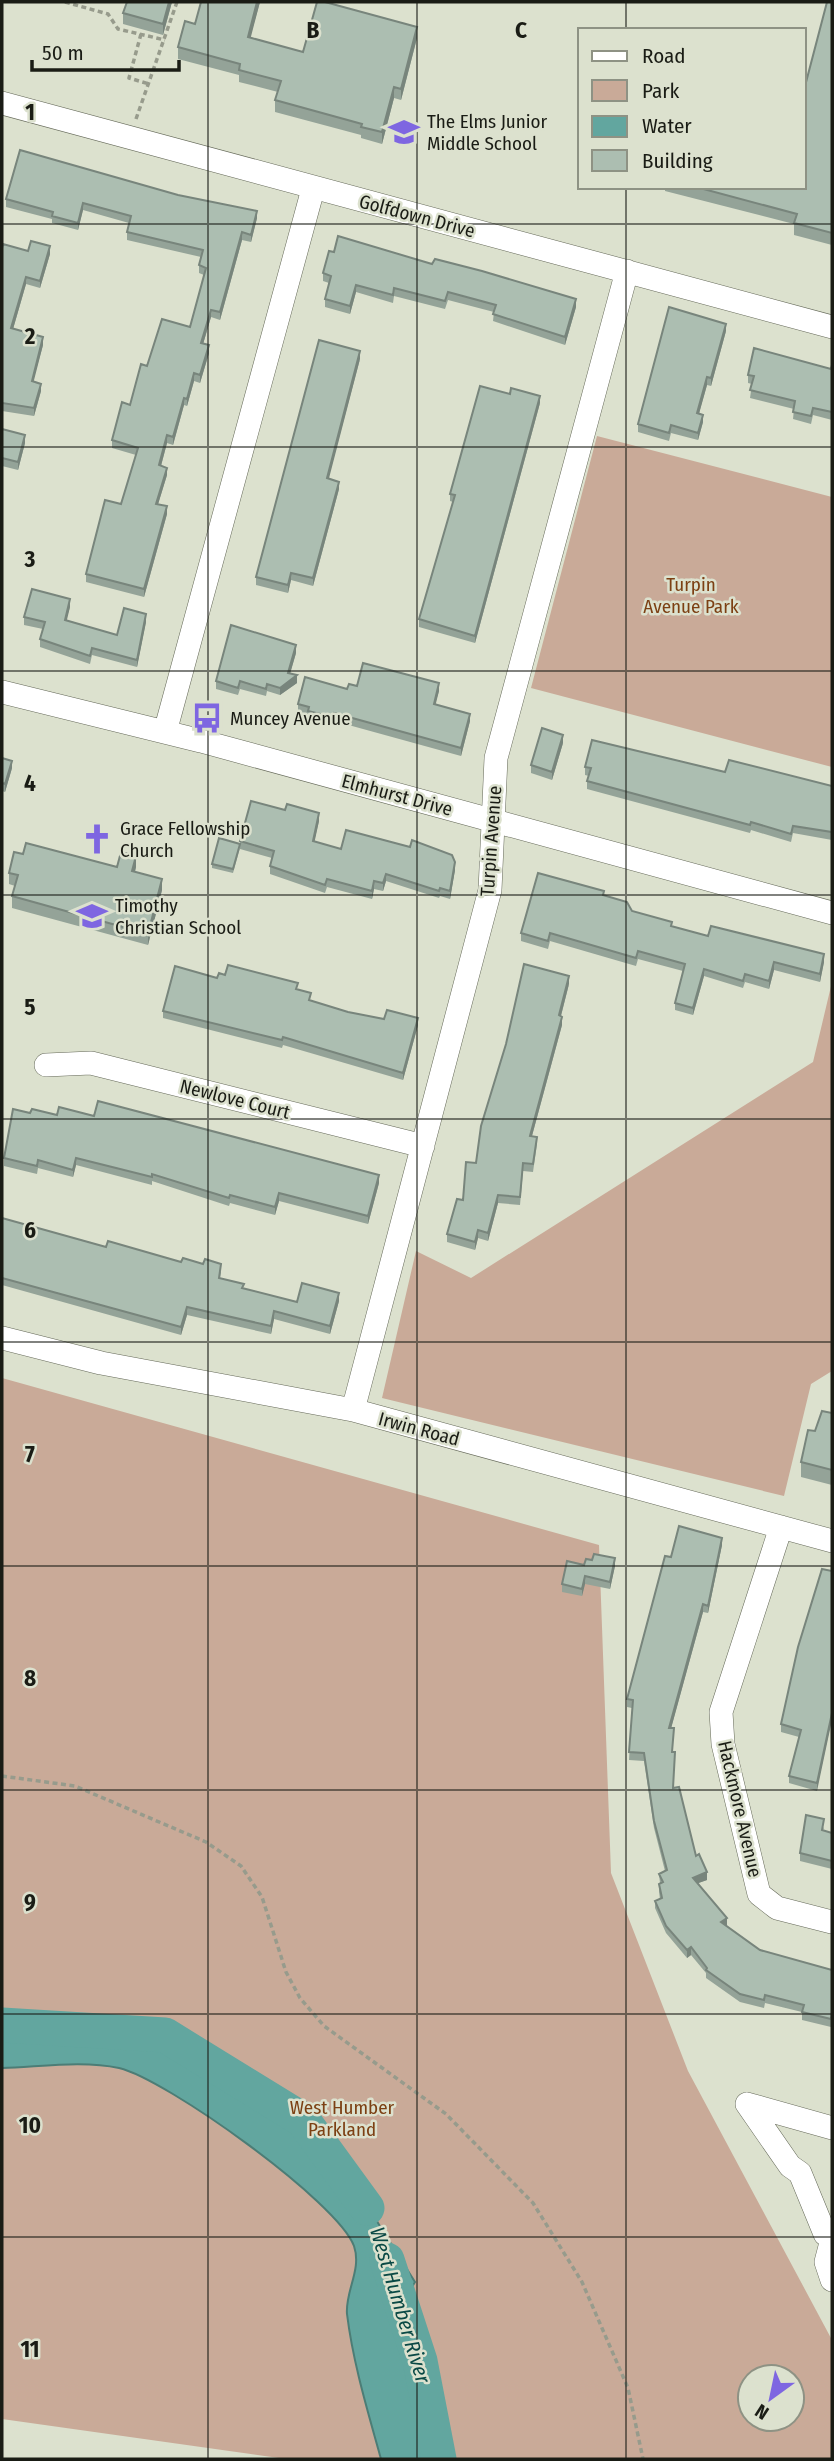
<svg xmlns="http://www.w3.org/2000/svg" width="834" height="2461" font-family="'Fira Sans Condensed',sans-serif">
<rect width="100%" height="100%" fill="#dce1ce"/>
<path fill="#c9aa98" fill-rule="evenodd" d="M597,436L832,497V767L531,688Z
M832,982V1371L811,1384L784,1496L382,1398L416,1251L471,1278L813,1062Z
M2,1378L599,1545L611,1873L688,2071L832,2340V2459H286L2,2419ZM750,2377H792V2419H750Z"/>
<path fill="#62a69f" stroke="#4c7d76" stroke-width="2" d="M42,2015L180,2048L272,2108L351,2180L415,2282L398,2310L432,2397L445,2459H381C368,2412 353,2363 347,2314C345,2291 362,2270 354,2246C338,2202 166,2079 119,2068C82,2060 39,2067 2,2068V2016Z"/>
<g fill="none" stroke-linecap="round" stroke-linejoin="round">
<path stroke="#62a69f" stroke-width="35" d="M2,2025L165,2035L303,2120L367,2208
M387,2260L420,2361L439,2459"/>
<g stroke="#656959" stroke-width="24">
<path id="minor" d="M2,103L832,327
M2,692L201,741L832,913
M165,732L313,189
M46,1065L91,1063L423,1146
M2,1338L101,1363L353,1410L832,1541
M353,1410L490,890L496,758L627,271
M781,1527L721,1712L723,1744L759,1894L777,1908L832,1922
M747,2104L790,2166L800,2173L825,2234L832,2236
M747,2104L832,2128
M832,2239L826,2262L832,2280"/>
</g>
<path stroke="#979b8c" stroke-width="3.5" stroke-dasharray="5 3.5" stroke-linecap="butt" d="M65,2L108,14L118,29L165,40
M141,34L129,78L149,84
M136,119L177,2
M2,1776L75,1786L206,1842L241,1866L262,1897L286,1972L300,1998L324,2026L446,2114L533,2203L582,2282L628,2388L643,2459"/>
<use href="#minor" stroke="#fff" stroke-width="23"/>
</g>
<path fill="#94a398" d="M127,2H172L163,35L123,24V13Z
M201,2H260L250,37L303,52L417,38L401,100L394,98L382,144L361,138V135L275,112V100L278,92L239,82V75L178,59V47L195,24Z
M832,2V245L794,235V224L665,191V187H804Z
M20,150L257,218L251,242L242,240L220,320L211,317L203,344L209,353L200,383L194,381L187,406L184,405L173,445L167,443L161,466L167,475L158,504L167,514L144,597L86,582V574L121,504L136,455L112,448V440L130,405L147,366L190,327L204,275L199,273V265L201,257L127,240V232L129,223L83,210L78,230L52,223V219L6,207V199Z
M2,248L50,254L40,288L26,284L13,329L43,345L33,381L41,391L34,416L2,411Z
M323,273L576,307L565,345L493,321L494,312L448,300L445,309L394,296L393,303L356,292L350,314L325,307V299L329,283L323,281Z
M726,331L711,386L707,385L699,413L703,422L698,440L671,433L669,441L638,432V424Z
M360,359L328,479L339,489L313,586L291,580L288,593L256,585V577Z
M832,365V420L813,415L811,424L793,419L794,409L750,398L752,384L748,383V375L831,369Z
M540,403L475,643L419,627V619L453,502L450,501V494Z
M2,429L25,443L18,470L2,466Z
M70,607L66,620L117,635L146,622L137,667L92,655L90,664L40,647V639L43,629L24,625V617Z
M296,653L290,673L297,683L280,695L267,691L266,696L240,689L238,695L216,689V681Z
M357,686L439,691L435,704L470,721L461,756L334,721L332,725L308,719V714L298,712V704Z
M563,743L552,780L531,773V765Z
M2,758L12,768L5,792L2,791Z
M585,767L725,772L832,786V840L793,833L791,842L751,830L750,833L587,789V781L589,776L585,775Z
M319,821L314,842L341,849L455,870L450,899L440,896L439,898L386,881L383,891L374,889L372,899L327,887L325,893L270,874V866L272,858L240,849V841Z
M240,848L233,873L212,868V864Z
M23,854L117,867H136L135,872L162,890L148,945L12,908V896L15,886L9,884V873Z
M604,895L632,911L672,926L708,936L824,962L820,982L774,970L769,989L745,982L743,988L704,976L693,1015L675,1010V1003L683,971L638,959L636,966L550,941L548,949L521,941V933Z
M225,975L298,990L311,1001L348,1012L418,1025L403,1080L283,1045L282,1048L163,1018V1011L217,978Z
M569,984L561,1016L562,1025L532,1136L537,1144L533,1172L523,1171L520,1205L498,1203L488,1241L478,1238L475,1250L447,1242V1234L463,1200L476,1163Z
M30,1113L94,1116L379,1183L368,1224L279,1201L275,1215L230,1203L229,1206L152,1181V1185L76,1165L73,1177L38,1168L37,1174L4,1166V1158Z
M2,1218L106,1247L181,1262L221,1272L220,1278L244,1289L297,1302L339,1301L330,1334L274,1319L271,1334L187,1315L181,1335L2,1285Z
M832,1413V1485L801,1477V1462L815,1431Z
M722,1545L708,1613L703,1612L671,1728L674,1788L696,1856L707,1880L698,1883L727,1925L726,1926L760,1950L832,1970L831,2027L802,2020V2012L765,2003L764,2008L740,2002L706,1978V1973L691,1955L687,1958L666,1933L655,1908V1901L660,1899L659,1892V1884L660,1883L659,1874L665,1871L654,1828L644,1761L629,1760L632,1708L627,1707V1699L671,1557Z
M584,1565L615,1566L610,1589L585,1584L582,1596L562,1592V1584Z
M822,1569L817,1791L789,1783V1776L799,1737L781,1732V1724Z
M824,1827L823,1831L832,1833V1869L800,1861V1853Z"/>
<path fill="#78857c" d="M169,2H172L163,35V24Z
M257,2H260L248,48V37Z
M417,27V38L401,100V89Z
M394,87V98L382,144V132Z
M83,203V210L78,230V223Z
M257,211V218L251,242V235Z
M242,232V240L220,320V312Z
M50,246V254L40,288V281Z
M26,277V284L11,336V328Z
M356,285V292L350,314V306Z
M576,299V307L565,345V337Z
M211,310V317L201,351V343Z
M726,324V331L711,386V378Z
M43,337V345L32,388V381Z
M209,345V353L200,383V375Z
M360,351V359L327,486V478Z
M194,373V381L187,406V399Z
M707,377V385L697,421V413Z
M41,384V391L34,416V408Z
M540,396V403L475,643V636Z
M184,398V405L173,445V437Z
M703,415V422L698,440V433Z
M25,435V443L18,470V462Z
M167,435V443L159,473V465Z
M167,468V475L156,511V504Z
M339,482V489L313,586V578Z
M167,506V514L144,597V589Z
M291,573V580L288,593V585Z
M70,599V607L65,628V620Z
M146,614V622L137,667V660Z
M296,645V653L288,681V673Z
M297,675V683L280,695V688Z
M439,683V691L434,711V704Z
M470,714V721L461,756V748Z
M563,735V743L552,780V772Z
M12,761V768L5,792V784Z
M319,813V821L313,849V841Z
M136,856V867L132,882V871Z
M455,862V870L450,899V891Z
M386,874V881L383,891V883Z
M162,879V890L148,945V934Z
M374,881V889L372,899V891Z
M824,954V962L820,982V974Z
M774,962V970L769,989V981Z
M704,969V976L693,1015V1008Z
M569,976V984L559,1023V1015Z
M562,1017V1025L530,1143V1136Z
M418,1018V1025L403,1080V1073Z
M76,1158V1165L73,1177V1170Z
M379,1175V1183L368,1224V1216Z
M279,1193V1201L275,1215V1207Z
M498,1195V1203L488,1241V1233Z
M478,1230V1238L475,1250V1242Z
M339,1293V1301L330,1334V1326Z
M187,1307V1315L181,1335V1327Z
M274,1311V1319L271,1334V1326Z
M722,1538V1545L708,1613V1606Z
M615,1558V1566L610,1589V1582Z
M585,1576V1584L582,1596V1589Z
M703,1604V1612L669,1736V1728Z
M832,1713V1720L817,1791V1783Z
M707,1872V1880L693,1885V1878Z
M727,1918V1925L721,1930V1922Z
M691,1947V1955L687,1958V1950Z"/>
<path fill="#acbeb1" stroke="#78857c" stroke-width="2" d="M127,2H169L163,24L123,13Z
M201,2H257L248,37L303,52L317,2H325L417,27L401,89L394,87L382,132L361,127L362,124L275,100L281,81L239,70L240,64L178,47L185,21L195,24Z
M827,2H832V233L794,223L797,214L696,187H804V90Z
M20,150L178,195L257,211L251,235L242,232L220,312L211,310L201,343L209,345L200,375L194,373L187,399L184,398L173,437L167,435L159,465L167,468L156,504L167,506L144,589L86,574L105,500L121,504L138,448L112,440L122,402L130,405L141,364L147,366L162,319L190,327L206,268L199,265L203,250L127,232L131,216L83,203L78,223L52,216L53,212L6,199Z
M338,236L432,264L435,259L482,271L576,299L565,337L493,314L496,305L448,292L445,301L394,288L393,295L356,285L350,306L325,299L331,276L323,273L329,251L334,252Z
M31,241L50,246L40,281L26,277L11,328L43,337L32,381L41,384L34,408L2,403V248L3,244L28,251Z
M669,307L726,324L711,378L707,377L697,413L703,415L698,433L671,425L669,433L638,424Z
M319,340L360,351L327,478L339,482L313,578L291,573L288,585L256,577Z
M754,348L831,369L832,365V412L813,408L811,416L793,412L795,401L750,390L754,376L748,375Z
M480,386L510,394L511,388L540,396L475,636L419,619L455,495L450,494Z
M2,429L25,435L18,462L2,458Z
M32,589L70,599L65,620L117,635L124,608L146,614L137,660L92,648L90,656L40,639L45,622L24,617Z
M231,625L296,645L288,673L297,675L280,688L267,684L266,689L240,681L238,688L216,681Z
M363,663L439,683L434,704L470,714L461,748L334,713L332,717L308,711L309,707L298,704L305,677L347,689L349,684L357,686Z
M542,728L563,735L552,772L531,765Z
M592,740L725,772L729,760L832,786V832L793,826L791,834L751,822L750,825L587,781L591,768L585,767Z
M2,758L12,761L5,784L2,783Z
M251,801L285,810L287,804L319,813L313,841L341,849L346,830L410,847L412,840L452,855L455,862L450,891L440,888L439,891L386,874L383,883L374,881L372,891L327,879L325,885L270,866L274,851L240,841Z
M219,838L240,844L233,869L212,864Z
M26,843L117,867L121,852L136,856L132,871L162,879L148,934L12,896L18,875L9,873L14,852L23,854Z
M538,873L604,891L603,895L627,902L632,911L672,922L671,926L708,936L711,926L824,954L820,974L774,962L769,981L745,974L743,981L704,969L693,1008L675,1003L685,964L638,951L636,958L550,933L548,941L521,933Z
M524,964L569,976L559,1015L562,1017L530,1136L537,1137L533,1164L523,1163L520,1197L498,1195L488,1233L478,1230L475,1242L447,1234L457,1199L463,1200L466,1162L476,1163L481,1126L506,1044Z
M228,965L298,983L296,989L311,993L309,1000L348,1012L384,1019L387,1010L418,1018L403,1073L283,1037L282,1040L163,1011L175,966L217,978L219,973L225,975Z
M98,1101L379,1175L368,1216L279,1193L275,1207L230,1195L229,1198L152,1174V1177L76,1158L73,1170L38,1160L37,1166L4,1158L13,1109L30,1113L32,1109L57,1115L59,1107L94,1116Z
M2,1218L106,1247L108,1241L181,1262L183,1258L203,1264L205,1259L221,1264L219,1278L244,1284L242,1288L297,1302L302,1283L339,1293L330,1326L274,1311L271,1326L187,1307L181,1327L2,1278Z
M822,1411L832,1413V1470L801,1462L808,1430L815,1431Z
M679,1526L722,1538L708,1606L703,1604L669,1728H674L672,1752H675L673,1788L679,1787L696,1856L699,1854L707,1872L693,1878L727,1918L721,1922L760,1950L832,1970V2012L831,2019L802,2012L804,2005L765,1995L764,2000L740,1994L706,1970L707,1968L691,1947L687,1950L666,1926L655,1901L662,1898L659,1884L663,1882L659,1874L667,1870L654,1821L644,1753L629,1752L633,1700L627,1699L665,1556L671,1557Z
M594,1554L615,1558L610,1582L585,1576L582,1589L562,1584L567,1561L584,1565L586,1559L592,1560Z
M822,1569L832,1571V1713L817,1783L789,1776L801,1730L781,1724L798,1647Z
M806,1815L824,1819L822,1830L832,1833V1861L800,1853Z"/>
<path fill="none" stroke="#1a1c15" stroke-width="2" stroke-opacity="0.55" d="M208,2V2459M417,2V2459M626,2V30M626,187V2459M2,224H832M2,447H832M2,671H832M2,895H832M2,1119H832M2,1342H832M2,1566H832M2,1790H832M2,2014H832M2,2237H832"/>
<defs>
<g id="school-bare" transform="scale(2.415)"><path d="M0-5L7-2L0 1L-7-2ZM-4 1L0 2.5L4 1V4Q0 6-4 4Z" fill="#7e66e1" stroke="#dce1ce" stroke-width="2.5" paint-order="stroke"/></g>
<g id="bus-bare" transform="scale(2.415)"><path d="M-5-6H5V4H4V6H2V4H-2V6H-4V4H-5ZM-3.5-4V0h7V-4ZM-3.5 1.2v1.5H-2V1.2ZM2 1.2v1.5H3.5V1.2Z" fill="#7e66e1" stroke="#dce1ce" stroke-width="2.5" paint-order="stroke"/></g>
<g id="church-bare" transform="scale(2.415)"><path d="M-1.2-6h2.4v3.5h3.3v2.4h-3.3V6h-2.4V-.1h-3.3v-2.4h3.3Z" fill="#7e66e1" stroke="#dce1ce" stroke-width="2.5" paint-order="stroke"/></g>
</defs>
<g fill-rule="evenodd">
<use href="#school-bare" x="404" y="132"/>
<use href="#bus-bare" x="207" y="718"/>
<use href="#church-bare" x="97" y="839"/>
<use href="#school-bare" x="92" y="916"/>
</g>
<g text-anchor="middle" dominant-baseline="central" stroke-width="5" stroke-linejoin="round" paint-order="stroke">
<g font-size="19" fill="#1a1c15" stroke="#dce1ce" text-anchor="start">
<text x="427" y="121">The Elms Junior<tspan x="427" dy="22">Middle School</tspan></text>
<text x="230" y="718">Muncey Avenue</text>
<text x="120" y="828">Grace Fellowship<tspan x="120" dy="22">Church</tspan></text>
<text x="115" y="905">Timothy<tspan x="115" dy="22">Christian School</tspan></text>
</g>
<g font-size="19" fill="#1a1c15" stroke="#dce1ce">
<text transform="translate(417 216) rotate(15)">Golfdown Drive</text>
<text transform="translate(397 795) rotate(15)">Elmhurst Drive</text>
<text transform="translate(491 841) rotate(-86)">Turpin Avenue</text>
<text transform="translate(235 1099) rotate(14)">Newlove Court</text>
<text transform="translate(419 1429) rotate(15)">Irwin Road</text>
<text transform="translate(740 1809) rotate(77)">Hackmore Avenue</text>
</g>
<g font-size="19" fill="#7c4013" stroke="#dce1ce">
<text x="691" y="584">Turpin<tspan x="691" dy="22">Avenue Park</tspan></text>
<text x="342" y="2107">West Humber<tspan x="342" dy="22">Parkland</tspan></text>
</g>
<g font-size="21" font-style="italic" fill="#0a4945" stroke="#dce1ce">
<text transform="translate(400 2305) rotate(73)">West Humber River</text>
</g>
</g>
<g font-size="23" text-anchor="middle" font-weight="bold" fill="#1a1c15" stroke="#dce1ce" stroke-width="5" stroke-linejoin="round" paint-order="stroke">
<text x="313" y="38">B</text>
<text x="521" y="38">C</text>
<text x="30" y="120">1</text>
<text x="30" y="344">2</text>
<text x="30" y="567">3</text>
<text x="30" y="791">4</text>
<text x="30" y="1015">5</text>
<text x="30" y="1238">6</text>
<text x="30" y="1462">7</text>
<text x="30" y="1686">8</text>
<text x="30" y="1910">9</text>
<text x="30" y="2133">10</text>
<text x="30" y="2357">11</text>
</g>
<rect width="834" height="2461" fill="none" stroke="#1a1c15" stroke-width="7"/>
<rect x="578" y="28" width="228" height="161" fill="#dce1ce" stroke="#8e9284" stroke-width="2"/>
<rect x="592" y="51" width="35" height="10" fill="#ffffff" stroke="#8e9284" stroke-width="2"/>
<text x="642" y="63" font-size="21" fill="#1a1c15">Road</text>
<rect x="592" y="80" width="35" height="21" fill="#c9aa98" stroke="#8e9284" stroke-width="2"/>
<text x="642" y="98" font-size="21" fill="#1a1c15">Park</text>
<rect x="592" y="116" width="35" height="21" fill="#62a69f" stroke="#8e9284" stroke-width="2"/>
<text x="642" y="133" font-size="21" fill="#1a1c15">Water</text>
<rect x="592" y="150" width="35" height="21" fill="#acbeb1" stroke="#8e9284" stroke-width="2"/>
<text x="642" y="168" font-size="21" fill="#1a1c15">Building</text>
<g transform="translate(771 2398) rotate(213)"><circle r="33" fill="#dce1ce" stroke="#8e9284" stroke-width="2"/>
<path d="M0-5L12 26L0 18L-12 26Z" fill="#7e66e1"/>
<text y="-10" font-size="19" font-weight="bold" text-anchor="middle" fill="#1a1c15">N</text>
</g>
<path d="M32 60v10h147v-10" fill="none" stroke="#1a1c15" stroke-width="3.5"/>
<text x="42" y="60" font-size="21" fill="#1a1c15" stroke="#dce1ce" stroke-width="5" paint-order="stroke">50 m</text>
</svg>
